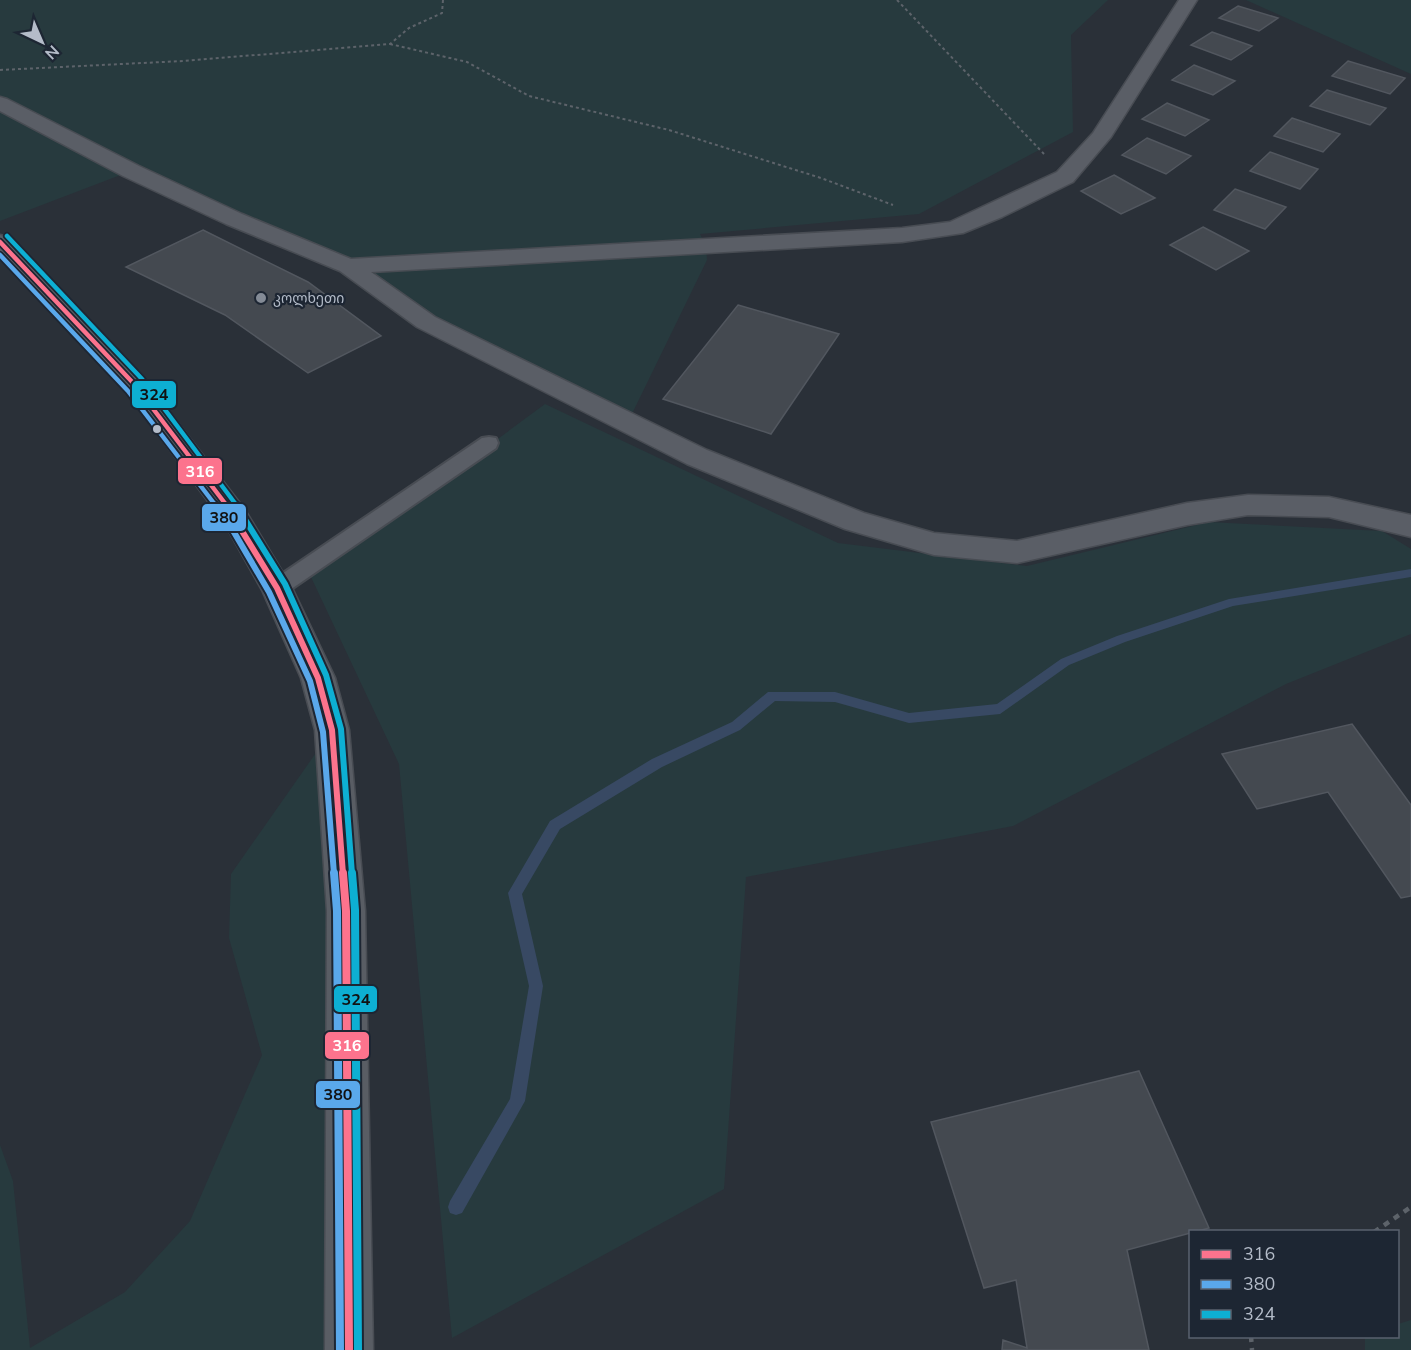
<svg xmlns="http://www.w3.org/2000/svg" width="1411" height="1350" font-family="'Nunito Sans','Noto Sans Georgian',sans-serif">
<rect width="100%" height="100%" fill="#2a3038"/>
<path fill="#273a3e" d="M0,0H1108L1071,35L1073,132L919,214L700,234L706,246L707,260L628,422L426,322L348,266L131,171L0,221Z
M1246,0H1411V74Z
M545,404L838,543L1027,566L1209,522L1382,531L1411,549V634L1286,684L1013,826L746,877L724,1189L452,1338L399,764L311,577Z
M332,730L350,1350H0V1145L13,1181L30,1348L125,1292L190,1221L262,1055L229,938L231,874Z
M1411,1320V1350H1365V1337L1398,1336V1324Z"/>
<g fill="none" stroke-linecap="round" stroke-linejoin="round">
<path fill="#384963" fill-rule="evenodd" d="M1411,569V577L1233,606L1125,642L1069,665L1000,714L909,723L835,702L775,701L740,730L662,767L560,829L522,894L543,986L525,1101L462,1213L456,1215L450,1213L448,1207L450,1201L510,1099L529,986L508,893L550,821L652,759L732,722L768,692H835L909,713L997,704L1061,659L1117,636L1229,599Z"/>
</g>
<path fill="#444950" stroke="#52575f" stroke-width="1.5" d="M1238,6L1278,18L1259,31L1219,18Z
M1212,32L1252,46L1231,60L1191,45Z
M1348,61L1405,78L1390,94L1332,76Z
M1194,65L1235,81L1213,95L1172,80Z
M1327,90L1386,108L1370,125L1310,106Z
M1167,103L1209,120L1185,136L1142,119Z
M1292,118L1340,134L1323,152L1274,136Z
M1147,138L1191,156L1166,174L1122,155Z
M1270,152L1318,169L1300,189L1250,171Z
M1114,175L1155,198L1121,214L1081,191Z
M1235,189L1286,207L1265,229L1214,210Z
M1203,227L1249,251L1216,270L1170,245Z
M203,230L308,282L381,336L308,373L225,315L126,267Z
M738,305L839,334L771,434L663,399Z
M1352,724L1411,805V896L1401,898L1328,792L1257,809L1222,754Z
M1139,1071L1209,1228L1127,1250L1149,1350H1002L1003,1340L1027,1348L1016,1280L984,1288L931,1122Z"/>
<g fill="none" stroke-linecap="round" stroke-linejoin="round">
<g stroke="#484c53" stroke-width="4">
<path id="service" d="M489,437L496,438L498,443L496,448L284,594L277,596L270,594L266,588L270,582L482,438Z"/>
</g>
<g stroke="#484c53" stroke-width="3">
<path id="minor" d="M1179,0H1197L1111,137L1073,182L1002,217L963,233L902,242L371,272L435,317L707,450L864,513L934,533L1017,541L1187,503L1248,495L1329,497L1411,515V537L1329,517L1248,515L1187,525L1017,563L934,555L845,529L687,464L417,327L340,271L226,224L123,176L0,111V97L7,99L139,166L242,214L351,259L902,228L950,222L1057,172L1093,133Z"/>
</g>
<g stroke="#484c53" stroke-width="3">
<path id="secondary" d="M0,235L8,237L144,379L245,510L292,588L335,678L349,730L365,911L373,1350H325L327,911L315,730L301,678L262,590L225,524L126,391L0,256Z"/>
</g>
<path stroke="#5d636a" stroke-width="2" stroke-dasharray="3 3" stroke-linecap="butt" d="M897,0L1044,154
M390,44L467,62L529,96L669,130L821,178L893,205
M0,70L183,61L390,44L409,28L442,13L443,0"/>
<path stroke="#5d636a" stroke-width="4.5" stroke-dasharray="6 6" stroke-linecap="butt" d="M1374,1232L1411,1207
M1251,1336L1252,1350"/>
<use href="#service" fill="#5a5e66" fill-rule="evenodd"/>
<use href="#minor" fill="#5a5e66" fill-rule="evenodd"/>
<use href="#secondary" fill="#595d64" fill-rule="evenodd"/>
<g stroke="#1d2633" stroke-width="8">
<path id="bus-1-far2" d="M0,242L135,385L227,506"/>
</g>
<g stroke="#1d2633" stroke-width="10">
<path id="bus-1-far1" d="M226,505L277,588L318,678L332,730L343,874"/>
</g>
<g stroke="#1d2633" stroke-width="12">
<path id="bus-1" d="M343,873L346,911L349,1350"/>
</g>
<g stroke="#1d2633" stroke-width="8">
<path id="bus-2-far2" d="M0,255L128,391L216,506"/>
</g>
<g stroke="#1d2633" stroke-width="10">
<path id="bus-2-far1" d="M215,505L228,522L269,592L310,681L323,732L334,874"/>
</g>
<g stroke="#1d2633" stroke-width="12">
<path id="bus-2" d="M334,873L337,911L340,1350"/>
</g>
<g stroke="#1d2633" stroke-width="8">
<path id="bus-3-far2" d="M7,236L142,379L237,506"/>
</g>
<g stroke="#1d2633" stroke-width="10">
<path id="bus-3-far1" d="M236,505L285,584L326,675L341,729L352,874"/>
</g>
<g stroke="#1d2633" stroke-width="12">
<path id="bus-3" d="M352,873L355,910L358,1350"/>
</g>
<use href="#bus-1-far2" stroke="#fc738d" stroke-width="4.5"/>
<use href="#bus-1-far1" stroke="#fc738d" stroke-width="6"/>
<use href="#bus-1" stroke="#fc738d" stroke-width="8"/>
<use href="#bus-2-far2" stroke="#5aa8eb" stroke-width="4.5"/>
<use href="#bus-2-far1" stroke="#5aa8eb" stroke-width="6"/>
<use href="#bus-2" stroke="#5aa8eb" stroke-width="8"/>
<use href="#bus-3-far2" stroke="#0dafd3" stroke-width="4.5"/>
<use href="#bus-3-far1" stroke="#0dafd3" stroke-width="6"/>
<use href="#bus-3" stroke="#0dafd3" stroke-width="8"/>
</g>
<circle fill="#848b96" stroke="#1d2633" stroke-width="2" cx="261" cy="298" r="6"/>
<circle fill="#b4bcc9" stroke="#1d2633" stroke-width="2" cx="157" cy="429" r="5"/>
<g text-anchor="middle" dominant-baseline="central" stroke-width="4.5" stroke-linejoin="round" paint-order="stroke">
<g font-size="14" fill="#b4bcc9" stroke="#1d2633" text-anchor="start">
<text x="273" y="298">კოლხეთი</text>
</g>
</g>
<g stroke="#1d2633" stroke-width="2">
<rect x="131" y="380" width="46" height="29" rx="6" fill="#0dafd3"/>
<rect x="177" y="457" width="46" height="28" rx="6" fill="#fc738d"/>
<rect x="201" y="503" width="46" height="29" rx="6" fill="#5aa8eb"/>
<rect x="333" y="985" width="45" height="28" rx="6" fill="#0dafd3"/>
<rect x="324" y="1031" width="46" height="29" rx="6" fill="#fc738d"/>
<rect x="315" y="1080" width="46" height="29" rx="6" fill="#5aa8eb"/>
</g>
<g font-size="16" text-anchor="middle" font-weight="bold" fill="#fff">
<text x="200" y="477">316</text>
<text x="347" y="1051">316</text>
</g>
<g font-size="16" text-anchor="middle" font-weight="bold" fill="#111">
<text x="154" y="400">324</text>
<text x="224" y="523">380</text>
<text x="356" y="1005">324</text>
<text x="338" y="1100">380</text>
</g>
<rect x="1189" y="1230" width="210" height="108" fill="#1d2633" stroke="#59626f" stroke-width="1.5"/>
<rect x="1201" y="1250" width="30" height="9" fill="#fc738d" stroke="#59626f" stroke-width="1.5"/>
<text x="1243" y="1260" font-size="18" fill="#b4bcc9">316</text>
<rect x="1201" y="1280" width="30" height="9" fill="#5aa8eb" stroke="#59626f" stroke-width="1.5"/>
<text x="1243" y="1290" font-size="18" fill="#b4bcc9">380</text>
<rect x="1201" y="1310" width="30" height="9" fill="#0dafd3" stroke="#59626f" stroke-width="1.5"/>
<text x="1243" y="1320" font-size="18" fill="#b4bcc9">324</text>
<g transform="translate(42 42) rotate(136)" stroke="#1d2633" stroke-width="4.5" paint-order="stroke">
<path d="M0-4.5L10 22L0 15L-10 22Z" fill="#b4bcc9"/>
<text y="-9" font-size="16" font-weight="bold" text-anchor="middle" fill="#b4bcc9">N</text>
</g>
</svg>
